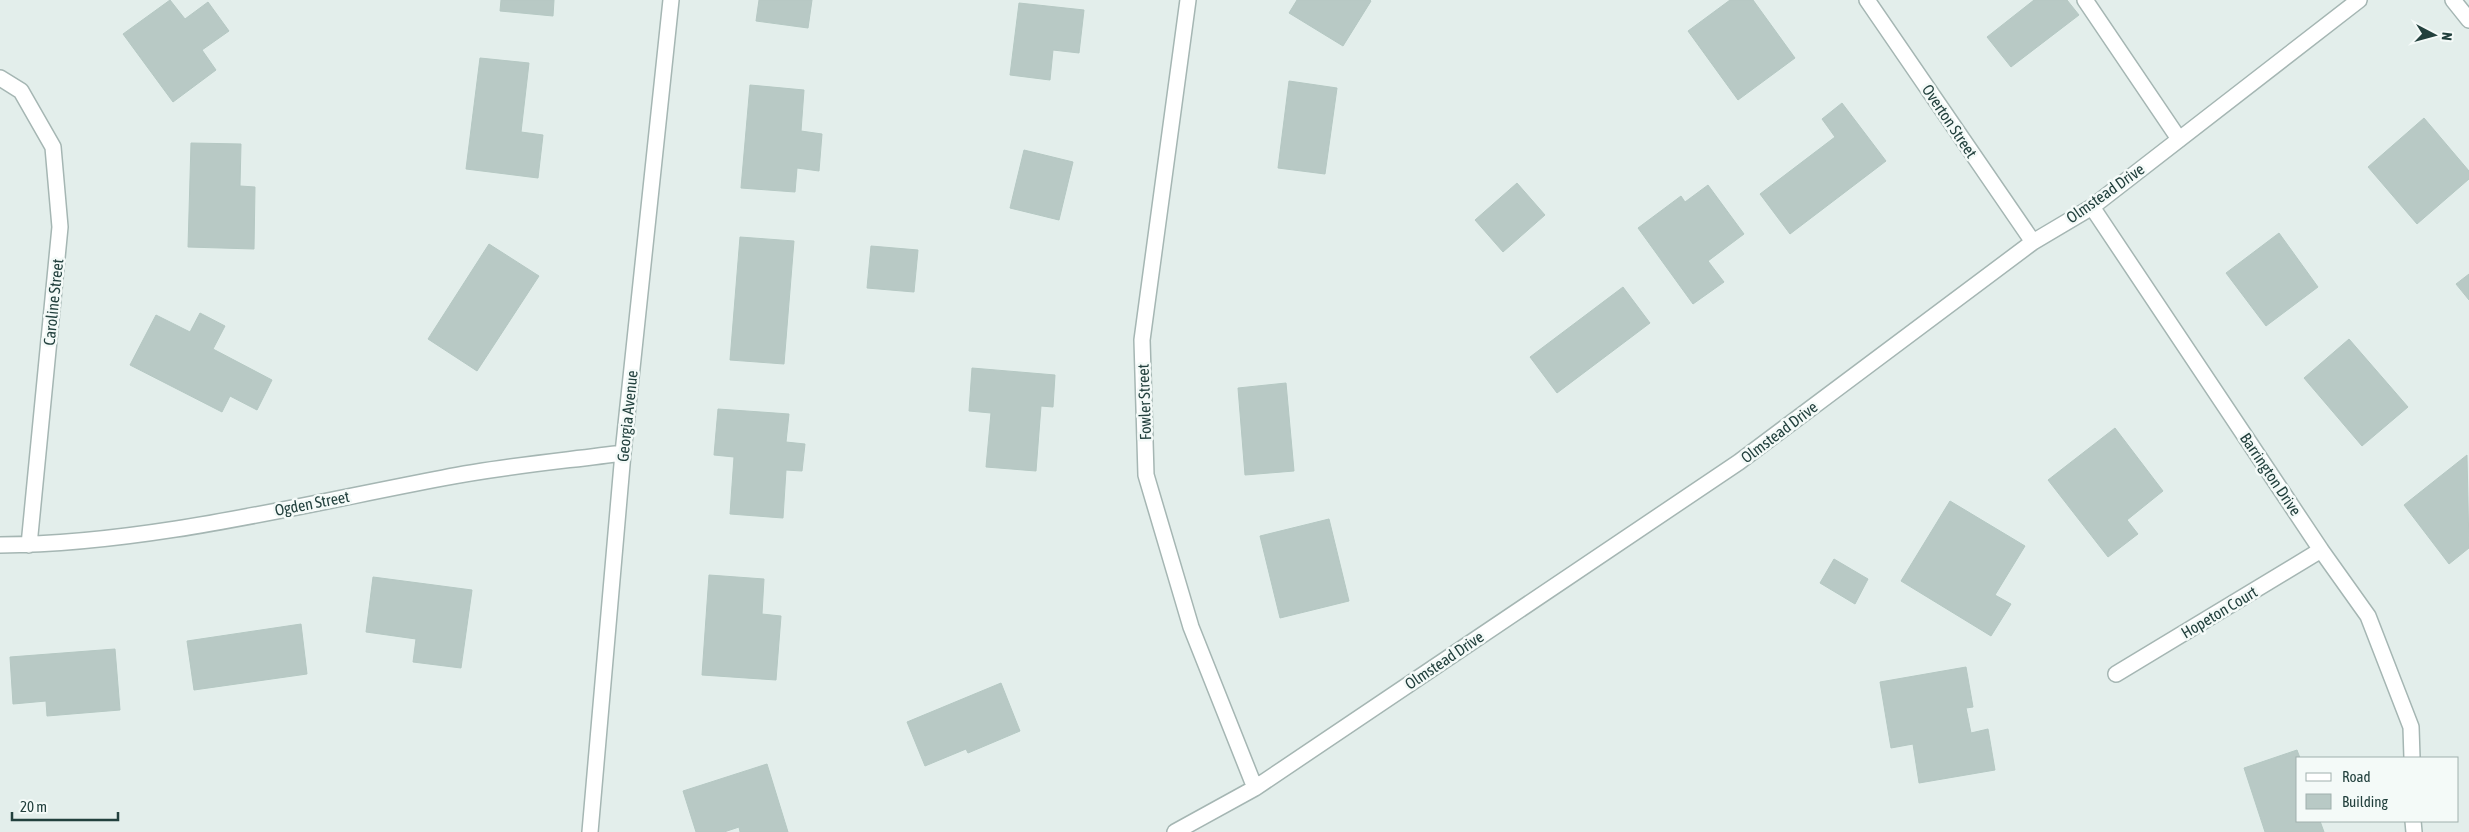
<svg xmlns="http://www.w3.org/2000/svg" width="2469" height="832" font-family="'Asap Condensed',sans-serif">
<rect width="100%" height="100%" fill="#e3eeeb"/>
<path fill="#b8c9c5" stroke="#b5c8c3" d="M170,0L185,19L208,2L229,31L202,50L216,70L173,102L123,34Z
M501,0H554L553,16L500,11Z
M759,0H812L808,28L756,21Z
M1297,0H1370L1371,1L1343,46L1289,13Z
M1730,0H1753L1795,58L1738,100L1688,31Z
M2034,0H2067L2079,15L2011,67L1987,37Z
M1019,3L1084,10L1079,53L1053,50L1050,80L1010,75Z
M480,58L529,63L521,132L543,135L538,178L466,169Z
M1289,81L1337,88L1325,174L1278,168Z
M750,85L804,90L801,131L822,134L819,171L797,168L795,192L741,188Z
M1842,103L1886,161L1790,234L1760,194L1835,137L1822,119Z
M2424,118L2469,171V179L2417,224L2368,167Z
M191,143L241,144L240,186L255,187L254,249L188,247Z
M1024,150L1073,162L1059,220L1010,208Z
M1517,183L1545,215L1503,252L1475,220Z
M1708,185L1744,234L1708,261L1724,282L1693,304L1638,228L1681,196L1685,202Z
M2279,233L2318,287L2266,326L2226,273Z
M740,237L794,241L784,364L730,360Z
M489,244L539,276L477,371L428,339Z
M871,246L918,250L914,292L867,288Z
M2469,274V300L2456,284Z
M1623,287L1650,323L1557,393L1530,357Z
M200,313L225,326L213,349L272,380L257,410L230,396L222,412L130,365L156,315L190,332Z
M2349,339L2408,407L2362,446L2304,378Z
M972,368L1055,375L1053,407L1041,406L1036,471L986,467L991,413L969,411Z
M1286,383L1294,471L1245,475L1238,388Z
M718,409L789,414L786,442L805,444L802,471L786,470L783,518L730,514L734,457L714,455Z
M2115,428L2163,491L2127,520L2138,534L2108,557L2048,480Z
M2467,455L2469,548L2449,564L2404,505Z
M1950,501L2025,546L1995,595L2011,604L1991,636L1901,581Z
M1329,519L1349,601L1280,618L1260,536Z
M1834,559L1868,579L1855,604L1820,583Z
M709,575L764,579L762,614L781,616L776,680L702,675Z
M373,577L472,590L461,668L413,662L416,639L366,632Z
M301,624L307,674L194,690L187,641Z
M115,649L120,710L47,716L46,701L13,704L10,657Z
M1966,667L1973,707L1966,708L1971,733L1988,729L1995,770L1919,783L1913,744L1891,748L1880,682Z
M1001,683L1020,731L968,753L966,749L925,766L907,722Z
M2297,750L2300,758H2298V821H2320L2324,832H2265L2244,768Z
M767,764L788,832H740L739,827L724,832H696L683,791Z"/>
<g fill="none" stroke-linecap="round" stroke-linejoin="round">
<g stroke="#a5b6b3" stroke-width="18">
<path id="service" d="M2085,0L2179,139"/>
</g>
<g stroke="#a5b6b3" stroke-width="18">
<path id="minor" d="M1188,0L1142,340L1146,475L1191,627L1255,788
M1867,0L2033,242
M2453,0L2469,20
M0,78L21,91L53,147L60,227L29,545
M2092,207L2321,550L2368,616L2411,727L2412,758
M0,545C146,544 300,505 443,478C503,466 563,461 623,453
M2116,674L2321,550
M2413,821L2414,832
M590,832L623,453L671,0
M1175,832L1255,788L1739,462L2033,242L2092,207L2359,0"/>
</g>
<use href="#service" stroke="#fff" stroke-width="15"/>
<use href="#minor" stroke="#fff" stroke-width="15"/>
</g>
<g text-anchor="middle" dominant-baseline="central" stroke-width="5" stroke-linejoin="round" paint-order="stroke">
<g font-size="16" fill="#22403d" stroke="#f4faf8">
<text transform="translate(1950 121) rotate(56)">Overton Street</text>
<text transform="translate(2105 193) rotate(-35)">Olmstead Drive</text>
<text transform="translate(53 302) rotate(-84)">Caroline Street</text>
<text transform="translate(1144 402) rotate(-92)">Fowler Street</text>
<text transform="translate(627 416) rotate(-84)">Georgia Avenue</text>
<text transform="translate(1779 432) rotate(-37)">Olmstead Drive</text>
<text transform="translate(2271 474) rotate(56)">Barrington Drive</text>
<text transform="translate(312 503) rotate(-11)">Ogden Street</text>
<text transform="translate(2219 612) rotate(-31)">Hopeton Court</text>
<text transform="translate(1444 660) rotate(-34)">Olmstead Drive</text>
</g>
</g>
<rect x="2296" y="757" width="162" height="65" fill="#f4faf8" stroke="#a0b0ad"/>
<rect x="2306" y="773" width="25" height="8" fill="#ffffff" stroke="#a0b0ad"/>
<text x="2342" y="782" font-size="15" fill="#22403d">Road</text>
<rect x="2306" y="794" width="25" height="15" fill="#b8c9c5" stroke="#a0b0ad"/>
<text x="2342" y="807" font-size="15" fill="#22403d">Building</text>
<g transform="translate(2434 35) rotate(96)" stroke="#f4faf8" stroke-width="4" paint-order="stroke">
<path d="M0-4L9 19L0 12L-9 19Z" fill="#22403d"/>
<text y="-8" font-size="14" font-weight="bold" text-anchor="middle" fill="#22403d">N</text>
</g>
<path d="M12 812v8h106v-8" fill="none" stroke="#22403d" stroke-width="2.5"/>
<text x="20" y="812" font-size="15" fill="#22403d" stroke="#f4faf8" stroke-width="4" paint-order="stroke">20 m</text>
</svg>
